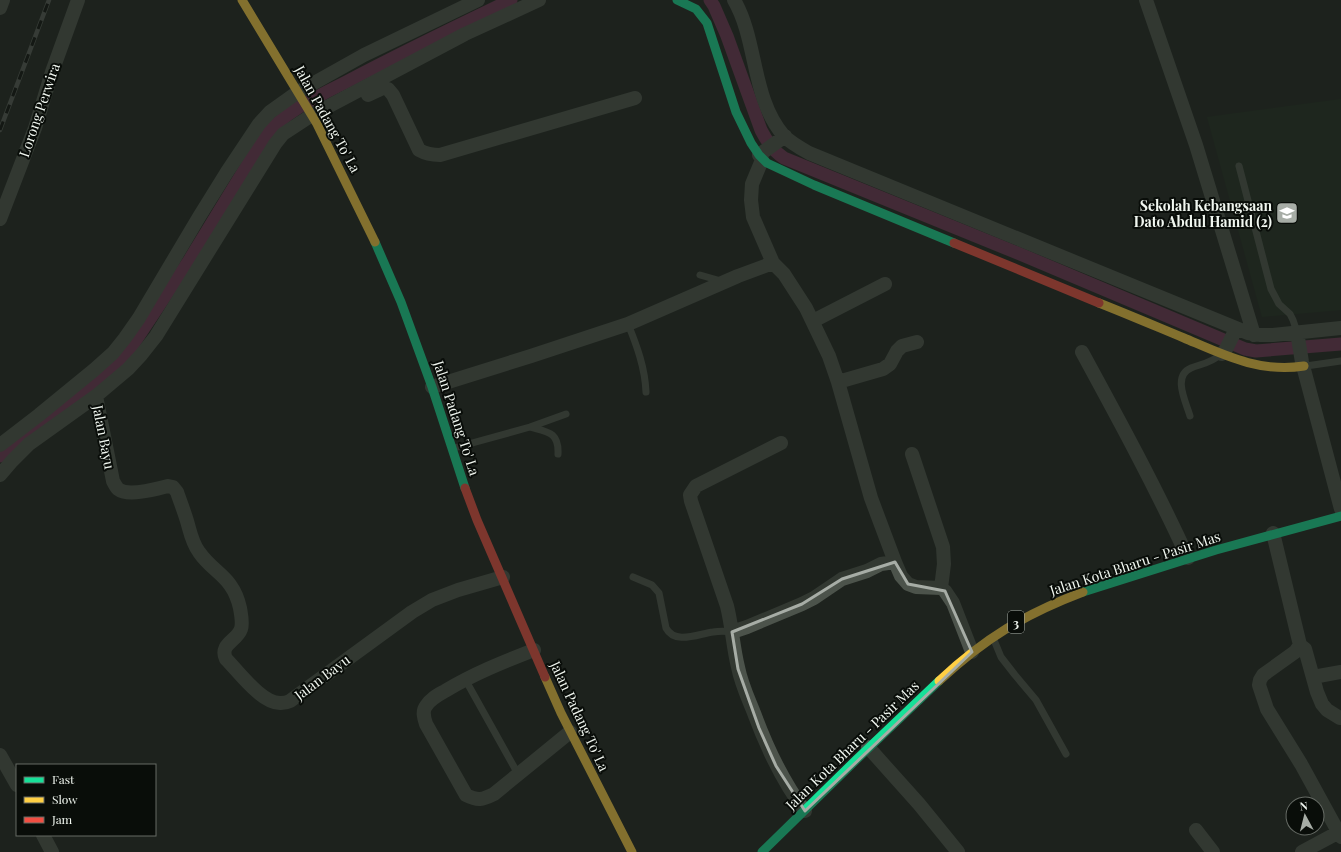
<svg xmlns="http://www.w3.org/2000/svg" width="1341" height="852" font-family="'Playfair Display',serif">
<rect width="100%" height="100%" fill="#1e231e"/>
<path fill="#1f2c1f" d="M1341,99V310L1262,317L1207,117Z"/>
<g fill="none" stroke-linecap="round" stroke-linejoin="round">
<path stroke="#6f3454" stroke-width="13" d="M710,0L714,6L727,36L761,130C767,142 773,151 784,158L1020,254L1245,349L1256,351L1341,344
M0,456L13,444L114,368L126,355L190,259L265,136C286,110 321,95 350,80C403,52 457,26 511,0"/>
<path stroke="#4c534b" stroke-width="7" d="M1239,166L1271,289L1279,304L1290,314L1293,320L1297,332
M700,275L721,281
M628,324C637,346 645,368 646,392
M1306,366L1341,361
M1190,416C1186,402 1172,376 1191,368C1201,364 1211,363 1220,355
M530,427C548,432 559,432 558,454
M454,448L530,427L566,414
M633,577L652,585L659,593L666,628C675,645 698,634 713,632C719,631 726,631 732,632
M994,640L1001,657L1015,675L1036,700L1066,754
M465,679L518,774"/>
<path stroke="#4c534b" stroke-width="14" d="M734,0C758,41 751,98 784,136C791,143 800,148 809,153L1248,333L1261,335H1273L1341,328
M1146,0L1196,145L1254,335
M0,8L3,0
M368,95L383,88L388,89L393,95L419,150C426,154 432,155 440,155L635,98
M759,155L785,136
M762,160L752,184L751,200L753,217L773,263L784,274L806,308L829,356L838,382L871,498L895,562L901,576L908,584L916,587L941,588L945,591L953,603L972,652
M0,219L35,128L52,72L78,0
M813,321L885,284
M1297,332L1302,362L1341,509
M1082,352C1119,420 1156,488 1188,558
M1222,354L1226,349L1236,329
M838,382L883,369L890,364L897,351L902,346L917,342
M432,387L531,356L628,324L738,276L773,263
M96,396L113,481C114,483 116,487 118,489C128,497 156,489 168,486L173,487L177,492C180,501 184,511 187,521C190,531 192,543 199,552C214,574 233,576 240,608C241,614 243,623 241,629C237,641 219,644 226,659C239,672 262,704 281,703C284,703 288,702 290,701L412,612L432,600L458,590L503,577
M781,443L696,486L690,495L691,501L727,606C732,626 733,647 738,667C741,683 748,698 754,713C767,748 782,781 805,811
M0,445L39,415L94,370L113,353L125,338L139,318L199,217L227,172L259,124L270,112L298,92L364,55L478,0
M912,454L943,547L944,564L941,588
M0,475L12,461L29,444L96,396L128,369L141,355L156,336L275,144L283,134L312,115L465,34L539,0
M1273,533L1300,645L1295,652L1263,675L1260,680L1259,685L1267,709L1301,764L1341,837
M732,632L747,627L802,604L814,598L842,579L867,571L881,564L895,562
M1300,645L1305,649L1317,692L1322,704L1327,710L1340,718
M534,650C503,662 473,674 445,691C438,695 430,699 426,706C422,711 424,718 426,724L466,795C478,801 482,800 494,794L570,732
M1313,677L1341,672
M868,747L919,804L958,852
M0,755L17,785
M1196,830L1213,852
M43,835L52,852
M1302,852L1341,831"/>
<path stroke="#16e098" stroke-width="9" d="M677,0L696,9L707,23L736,112L751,143L759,155L767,163L814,185L954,243
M375,242L401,302L432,387L465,488
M1083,592L1216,550L1341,516
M762,852L856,760L939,681"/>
<path stroke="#ffcf43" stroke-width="9" d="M242,0L317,124L375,242
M1099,303C1127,314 1155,326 1184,338C1224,355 1259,373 1304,366
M545,677L561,713L632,852
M939,681C985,638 1025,614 1083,592"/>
<path stroke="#f24e42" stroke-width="9" d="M954,243L1099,303
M465,488L477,520L545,677"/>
<g stroke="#555a55" stroke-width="4.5">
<path id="rail" d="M0,130L49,0"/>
</g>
<use href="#rail" stroke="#090d09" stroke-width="3" stroke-dasharray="9" stroke-linecap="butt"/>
</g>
<path d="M0 0H1341V852H0ZM895,562L908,584L945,591L972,652L805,811L776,766L759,728L738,669L732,632L802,604L842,579Z" fill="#1e231e" fill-opacity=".55" fill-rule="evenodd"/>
<path fill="none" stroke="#a7ada6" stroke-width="3" stroke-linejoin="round" d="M895,562L908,584L945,591L972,652L805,811L776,766L759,728L738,669L732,632L802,604L842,579Z"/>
<defs>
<g id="school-square" transform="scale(1.15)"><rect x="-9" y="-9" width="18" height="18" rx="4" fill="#a7ada6" stroke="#090d09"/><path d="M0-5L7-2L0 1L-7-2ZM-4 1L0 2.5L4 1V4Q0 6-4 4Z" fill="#fff"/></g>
</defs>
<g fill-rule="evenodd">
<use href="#school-square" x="1287" y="213"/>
</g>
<g text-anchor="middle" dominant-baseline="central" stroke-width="4" stroke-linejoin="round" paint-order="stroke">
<rect fill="#090d09" stroke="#abb1ab" stroke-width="1" x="1008" y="611" width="16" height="22" rx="3"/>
<g font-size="13" font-weight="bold" fill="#f1f7f0">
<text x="1016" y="622">3</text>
</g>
<g font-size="14" fill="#f1f7f0" stroke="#090d09">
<text transform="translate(39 110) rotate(-71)">Lorong Perwira</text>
<text transform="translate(328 119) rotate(61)">Jalan Padang To' La</text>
<text transform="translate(457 418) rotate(72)">Jalan Padang To' La</text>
<text transform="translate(104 437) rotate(79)">Jalan Bayu</text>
<text transform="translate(1135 563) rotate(-18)">Jalan Kota Bharu - Pasir Mas</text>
<text transform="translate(322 677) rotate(-37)">Jalan Bayu</text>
<text transform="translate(580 716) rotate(65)">Jalan Padang To' La</text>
<text transform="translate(852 745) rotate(-44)">Jalan Kota Bharu - Pasir Mas</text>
</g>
<g font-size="14" font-weight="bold" fill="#f1f7f0" stroke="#090d09" text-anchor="end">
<text x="1272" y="205">Sekolah Kebangsaan<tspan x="1272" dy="16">Dato Abdul Hamid (2)</tspan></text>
</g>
</g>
<rect x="16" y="764" width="140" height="72" fill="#090d09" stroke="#666b65"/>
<rect x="24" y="777" width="20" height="6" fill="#16e098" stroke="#666b65"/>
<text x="52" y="784" font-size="12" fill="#f1f7f0">Fast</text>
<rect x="24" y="797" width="20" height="6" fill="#ffcf43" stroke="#666b65"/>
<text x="52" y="804" font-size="12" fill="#f1f7f0">Slow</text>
<rect x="24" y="817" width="20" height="6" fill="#f24e42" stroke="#666b65"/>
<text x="52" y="824" font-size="12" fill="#f1f7f0">Jam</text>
<g transform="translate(1305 816) rotate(353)"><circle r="19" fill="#090d09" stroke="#666b65"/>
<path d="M0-3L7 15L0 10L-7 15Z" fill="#a7ada6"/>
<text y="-6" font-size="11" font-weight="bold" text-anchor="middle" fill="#f1f7f0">N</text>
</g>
</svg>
